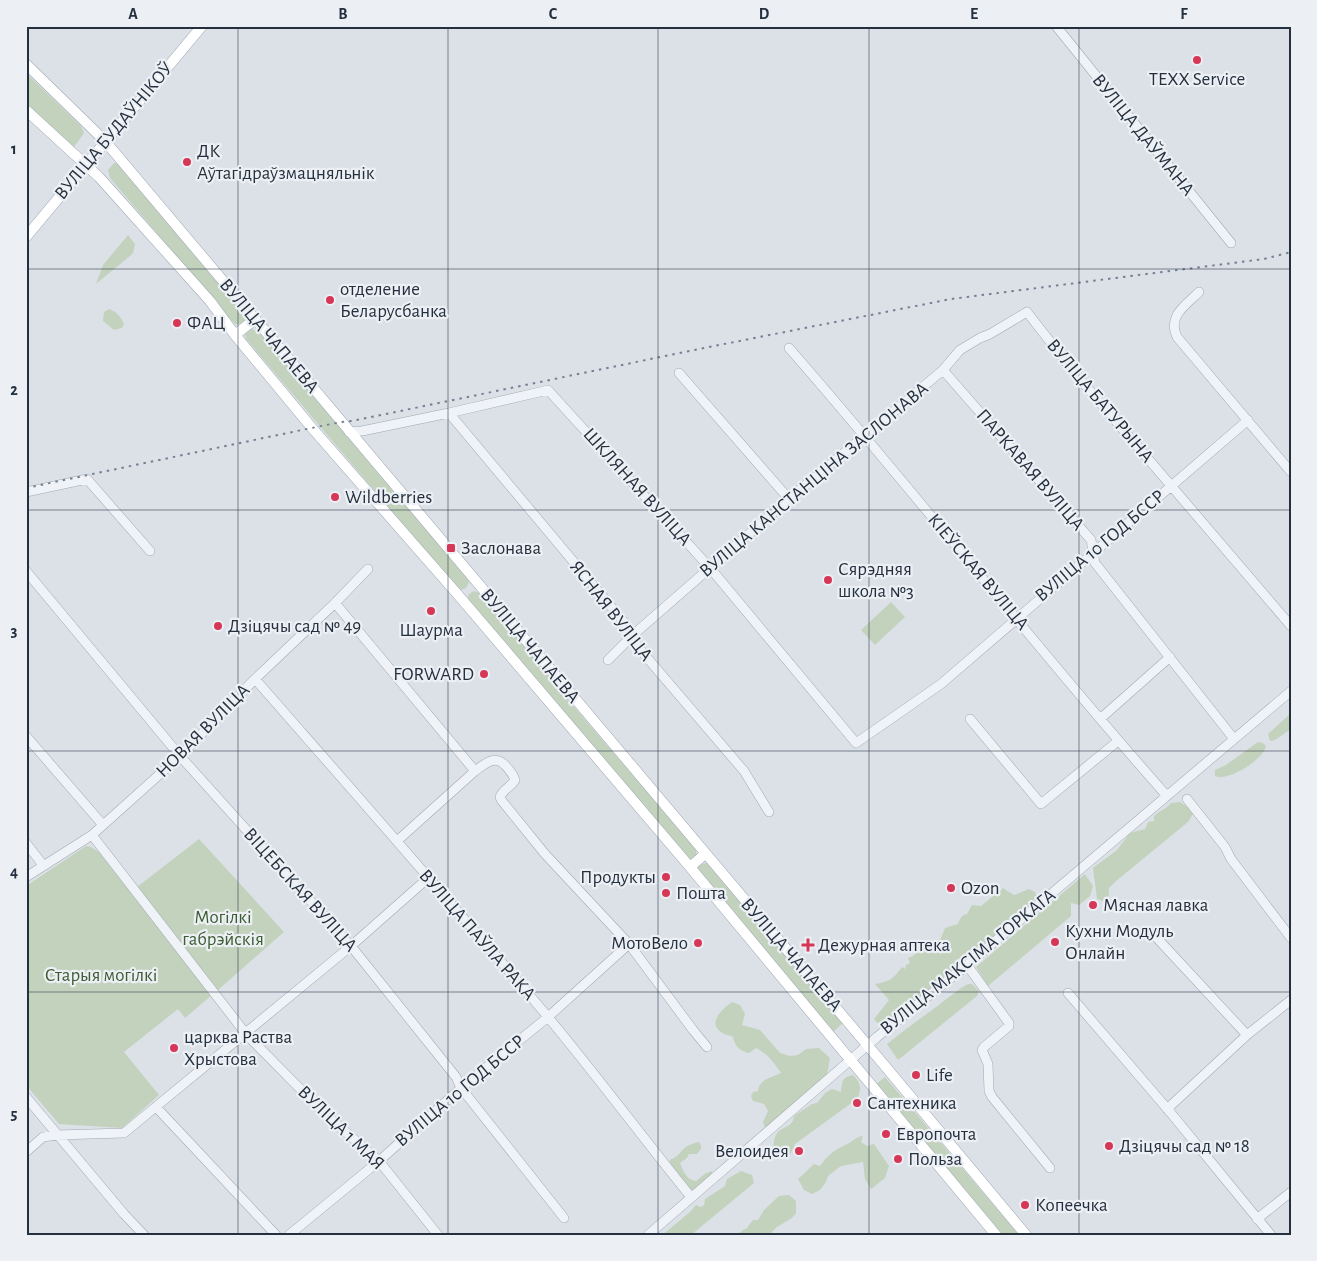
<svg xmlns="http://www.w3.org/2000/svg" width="1317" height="1261" font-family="'Alegreya Sans',sans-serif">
<rect width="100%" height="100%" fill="#dce1e8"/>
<path fill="#c3d2bd" d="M26,73L81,126L84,133L74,147H70L26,107Z
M114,163H117L140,188L244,315L245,320L242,324H235L228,317L110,178L108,170Z
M128,235L135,244L133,253L130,256L96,284L103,265Z
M109,309C116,311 121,317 124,324L122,328L114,330L103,321L104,312Z
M251,329L258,331L467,577L469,582L466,588L461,590L456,587L246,339L245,334Z
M474,591L481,594L575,708L696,849V856L689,860L467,600L469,594Z
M891,602L905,617L875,645L861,630Z
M1291,713V729L1275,740L1270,741L1268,734Z
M1258,742L1263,743L1266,746C1263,760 1228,782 1215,776V770L1226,765Z
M1180,802L1191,809L1193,814L1188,822L1116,881L1109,888V895L1103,901L1097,899L1093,868L1117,850L1130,833L1145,829L1148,822L1154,821V816C1161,810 1166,809 1171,803Z
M199,839L284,932L218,990L137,887Z
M86,846L91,847L99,852L212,995L185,1018L178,1009L124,1052L159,1095L122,1128L59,1124L26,1085V886Z
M706,863H709L843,1023L833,1032L697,869L700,865Z
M1085,874L1093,886L1090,896L1079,905L1071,903V916L988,986L976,967Z
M1003,888L1014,895L1029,889L1035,892L1037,897L1026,909L883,1028L874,1019L889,1000L875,984C891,981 893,979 902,967L905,969L906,965L910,963L908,958L913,956L930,941L936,943L941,938L945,928L958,924C960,919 961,915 967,914L972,905L981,906Z
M968,984H972L979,991L977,996L898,1060L887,1044C904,1030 921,1018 939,1005C948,998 957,990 968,984Z
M732,1002L740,1005L745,1014L742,1025L760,1030L780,1053L790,1056L798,1055L806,1049L819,1048L830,1058L827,1075L782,1117L765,1128L763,1122L768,1111L764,1104L753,1101L751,1096L753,1092L758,1091C759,1079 773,1077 781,1073C774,1063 768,1054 756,1048L749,1053C740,1051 735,1047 733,1037C730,1035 724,1035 721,1032C707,1023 723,1008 732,1002Z
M853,1075C861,1082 862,1090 857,1099L795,1144L790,1155L777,1157L772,1155C775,1147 772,1138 778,1132C784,1126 793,1127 794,1116L812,1104L817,1103L825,1093L832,1089L841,1092C842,1082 842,1077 853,1075Z
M885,1077L1019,1235H999L874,1086Z
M863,1136L861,1142L867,1146L874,1144L889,1166L885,1178L871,1189L865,1179L863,1162L841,1166L828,1176L826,1182L820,1190L812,1194L804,1190L798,1179L814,1164L820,1166C829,1154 833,1151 845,1145C853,1142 855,1137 863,1136Z
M699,1142L701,1146V1149L697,1154H689L687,1158L680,1163C683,1171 687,1180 696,1181L706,1173L712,1171V1175L700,1188L692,1190L688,1188L669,1166L670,1160C684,1154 679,1146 699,1142Z
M741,1171L752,1175L754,1183L691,1235H662L690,1212L696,1205L701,1207L704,1205L705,1199L725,1186L727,1179Z
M789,1195L796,1201V1213L792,1218L777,1227L769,1235H737L744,1229H746L753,1220H758L764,1210L779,1196Z"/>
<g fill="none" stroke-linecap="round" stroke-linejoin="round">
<g stroke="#a1a8b2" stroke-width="10">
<path id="minor" d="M1056,26L1231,243
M1199,292C1186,305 1167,316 1177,337L1291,472
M789,348C918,495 1037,650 1167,796
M943,370L1091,540L1095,563L1234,739
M679,373L789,499
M449,413L634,634L637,646L744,771L769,812
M349,432L362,431L449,413L548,390L711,569L856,743L941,684L1248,420
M26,492L87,479L150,551
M26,571L180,756L351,946L456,1077L461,1088L564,1218
M335,603L475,771C486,763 495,754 506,766C510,771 513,774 515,780C511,787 503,789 500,797L502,801L545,854L629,944L693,1030L707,1047
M608,660L634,634L789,499L943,370L960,350L980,338L990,334L1027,312L1073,371L1291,626
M255,679C353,791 452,903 548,1017C597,1076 643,1138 691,1197
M970,719L1041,804L1118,741
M1100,719L1170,657
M26,736L103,825
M1187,799L1225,847L1231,859L1291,938
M92,835L246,1034L324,1113L379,1161L438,1235
M397,841L475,771
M26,843L43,865
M26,877L92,835L180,756L255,679L335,603L368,569
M1156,937L1247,1035
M967,965L1009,1023V1026L984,1047L982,1050L988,1064L989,1091L992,1097L1050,1168
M1068,993L1170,1112L1271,1235
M26,1097L124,1214L144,1235
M156,1107L276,1235
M1167,1109L1247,1035L1291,1000
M26,1152L43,1137L57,1135L124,1133L351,946L428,878
M1257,1219L1291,1192
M289,1235L379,1161L461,1088L548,1017L629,944
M648,1235L877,1037L967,965L1291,691"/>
</g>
<g stroke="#9ba6b4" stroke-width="11">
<path id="major" d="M26,64L105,141L885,1066L1026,1235
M26,110L99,177L210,301L235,335L312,428L459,596L690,867L996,1235
M26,237L202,26
M235,335L254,320
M690,867L705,854"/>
</g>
<use href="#minor" stroke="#eff2f6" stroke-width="9"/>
<use href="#major" stroke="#fff" stroke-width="10"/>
<path stroke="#758192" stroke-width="2" stroke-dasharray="2.5 5" stroke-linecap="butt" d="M26,488L297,431L341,422L352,421L694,350L951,299L1264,259L1291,252"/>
</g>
<path fill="none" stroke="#25303f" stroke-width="1" stroke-opacity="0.55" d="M238,26V1235M448,26V1235M658,26V1235M869,26V1235M1079,26V1235M26,269H1291M26,510H1291M26,751H1291M26,992H1291"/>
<g fill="#d73757" stroke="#ecf0f5" stroke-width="2">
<circle cx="1197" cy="60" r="5"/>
<circle cx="187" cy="162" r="5"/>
<circle cx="330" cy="300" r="5"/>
<circle cx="177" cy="323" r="5"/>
<circle cx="335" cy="497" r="5"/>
<rect x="446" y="543" width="10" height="10" rx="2.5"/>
<circle cx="828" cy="580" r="5"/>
<circle cx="431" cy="611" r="5"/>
<circle cx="218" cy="626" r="5"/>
<circle cx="484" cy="674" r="5"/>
<circle cx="666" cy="877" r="5"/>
<circle cx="951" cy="888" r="5"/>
<circle cx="666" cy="893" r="5"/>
<circle cx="1093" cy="905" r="5"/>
<circle cx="1055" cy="942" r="5"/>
<circle cx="698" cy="943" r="5"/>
<path d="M805.5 937.5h5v5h5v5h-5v5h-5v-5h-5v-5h5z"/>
<circle cx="174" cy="1048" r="5"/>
<circle cx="916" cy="1075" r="5"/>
<circle cx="857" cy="1103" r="5"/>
<circle cx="886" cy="1134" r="5"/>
<circle cx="1109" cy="1146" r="5"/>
<circle cx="799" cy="1151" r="5"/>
<circle cx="898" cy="1159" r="5"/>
<circle cx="1025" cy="1205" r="5"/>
</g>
<g text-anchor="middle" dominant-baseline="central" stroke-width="4.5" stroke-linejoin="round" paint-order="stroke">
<g font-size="19" fill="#25303f" stroke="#ecf0f5" text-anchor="start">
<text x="1197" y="79" text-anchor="middle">TEXX Service</text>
<text x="197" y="151">ДК<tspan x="197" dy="22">Аўтагідраўзмацняльнік</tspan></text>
<text x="340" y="289">отделение<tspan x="340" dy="22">Беларусбанка</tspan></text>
<text x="187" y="323">ФАЦ</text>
<text x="345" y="497">Wildberries</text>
<text x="461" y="548">Заслонава</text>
<text x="838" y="569">Сярэдняя<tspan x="838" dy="22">школа №3</tspan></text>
<text x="228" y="626">Дзіцячы сад № 49</text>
<text x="431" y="630" text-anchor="middle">Шаурма</text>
<text x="474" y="674" text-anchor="end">FORWARD</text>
<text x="656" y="877" text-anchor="end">Продукты</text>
<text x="961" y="888">Ozon</text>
<text x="676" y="893">Пошта</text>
<text x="1103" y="905">Мясная лавка</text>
<text x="1065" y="931">Кухни Модуль<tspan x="1065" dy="22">Онлайн</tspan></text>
<text x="688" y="943" text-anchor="end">МотоВело</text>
<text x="818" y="945">Дежурная аптека</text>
<text x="184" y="1037">царква Раства<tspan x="184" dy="22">Хрыстова</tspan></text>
<text x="926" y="1075">Life</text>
<text x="867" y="1103">Сантехника</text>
<text x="896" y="1134">Европочта</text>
<text x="1119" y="1146">Дзіцячы сад № 18</text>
<text x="789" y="1151" text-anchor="end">Велоидея</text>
<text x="908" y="1159">Польза</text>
<text x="1035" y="1205">Копеечка</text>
</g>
<g font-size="19" fill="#25303f" stroke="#ecf0f5">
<text transform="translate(114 131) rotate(-50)">ВУЛІЦА БУДАЎНІКОЎ</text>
<text transform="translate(1143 135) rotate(51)">ВУЛІЦА ДАЎМАНА</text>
<text transform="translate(269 336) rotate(50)">ВУЛІЦА ЧАПАЕВА</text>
<text transform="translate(1100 401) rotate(50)">ВУЛІЦА БАТУРЫНА</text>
<text transform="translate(1030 470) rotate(49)">ПАРКАВАЯ ВУЛІЦА</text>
<text transform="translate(814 480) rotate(-40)">ВУЛІЦА КАНСТАНЦІНА ЗАСЛОНАВА</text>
<text transform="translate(637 487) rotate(48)">ШКЛЯНАЯ ВУЛІЦА</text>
<text transform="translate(1100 546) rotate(-40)">ВУЛІЦА 10 ГОД БССР</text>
<text transform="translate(978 572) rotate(50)">КІЕЎСКАЯ ВУЛІЦА</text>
<text transform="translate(611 611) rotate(52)">ЯСНАЯ ВУЛІЦА</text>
<text transform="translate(530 646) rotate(50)">ВУЛІЦА ЧАПАЕВА</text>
<text transform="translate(203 731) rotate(-45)">НОВАЯ ВУЛІЦА</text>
<text transform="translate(300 890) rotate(48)">ВІЦЕБСКАЯ ВУЛІЦА</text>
<text transform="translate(477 935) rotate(49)">ВУЛІЦА ПАЎЛА РАКА</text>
<text transform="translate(791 955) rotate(49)">ВУЛІЦА ЧАПАЕВА</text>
<text transform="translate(968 962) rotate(-39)">ВУЛІЦА МАКСІМА ГОРКАГА</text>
<text transform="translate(460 1091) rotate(-40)">ВУЛІЦА 10 ГОД БССР</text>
<text transform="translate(341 1128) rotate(44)">ВУЛІЦА 1 МАЯ</text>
</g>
<g font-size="19" fill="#3c5c31" stroke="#ecf0f5">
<text x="223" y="917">Могілкі<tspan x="223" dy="22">габрэйскія</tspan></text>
<text x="101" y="975">Старыя могілкі</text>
</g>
</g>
<rect width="1317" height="1261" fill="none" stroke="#ecf0f5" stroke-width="55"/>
<rect x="28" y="28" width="1262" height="1206" fill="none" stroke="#25303f" stroke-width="2"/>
<g font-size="16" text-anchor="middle" font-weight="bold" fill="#25303f">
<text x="133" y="19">A</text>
<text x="343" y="19">B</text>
<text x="553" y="19">C</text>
<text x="764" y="19">D</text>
<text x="974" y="19">E</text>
<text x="1184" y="19">F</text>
<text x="14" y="154">1</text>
<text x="14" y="395">2</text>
<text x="14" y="636">3</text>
<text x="14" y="877">4</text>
<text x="14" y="1119">5</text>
</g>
</svg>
